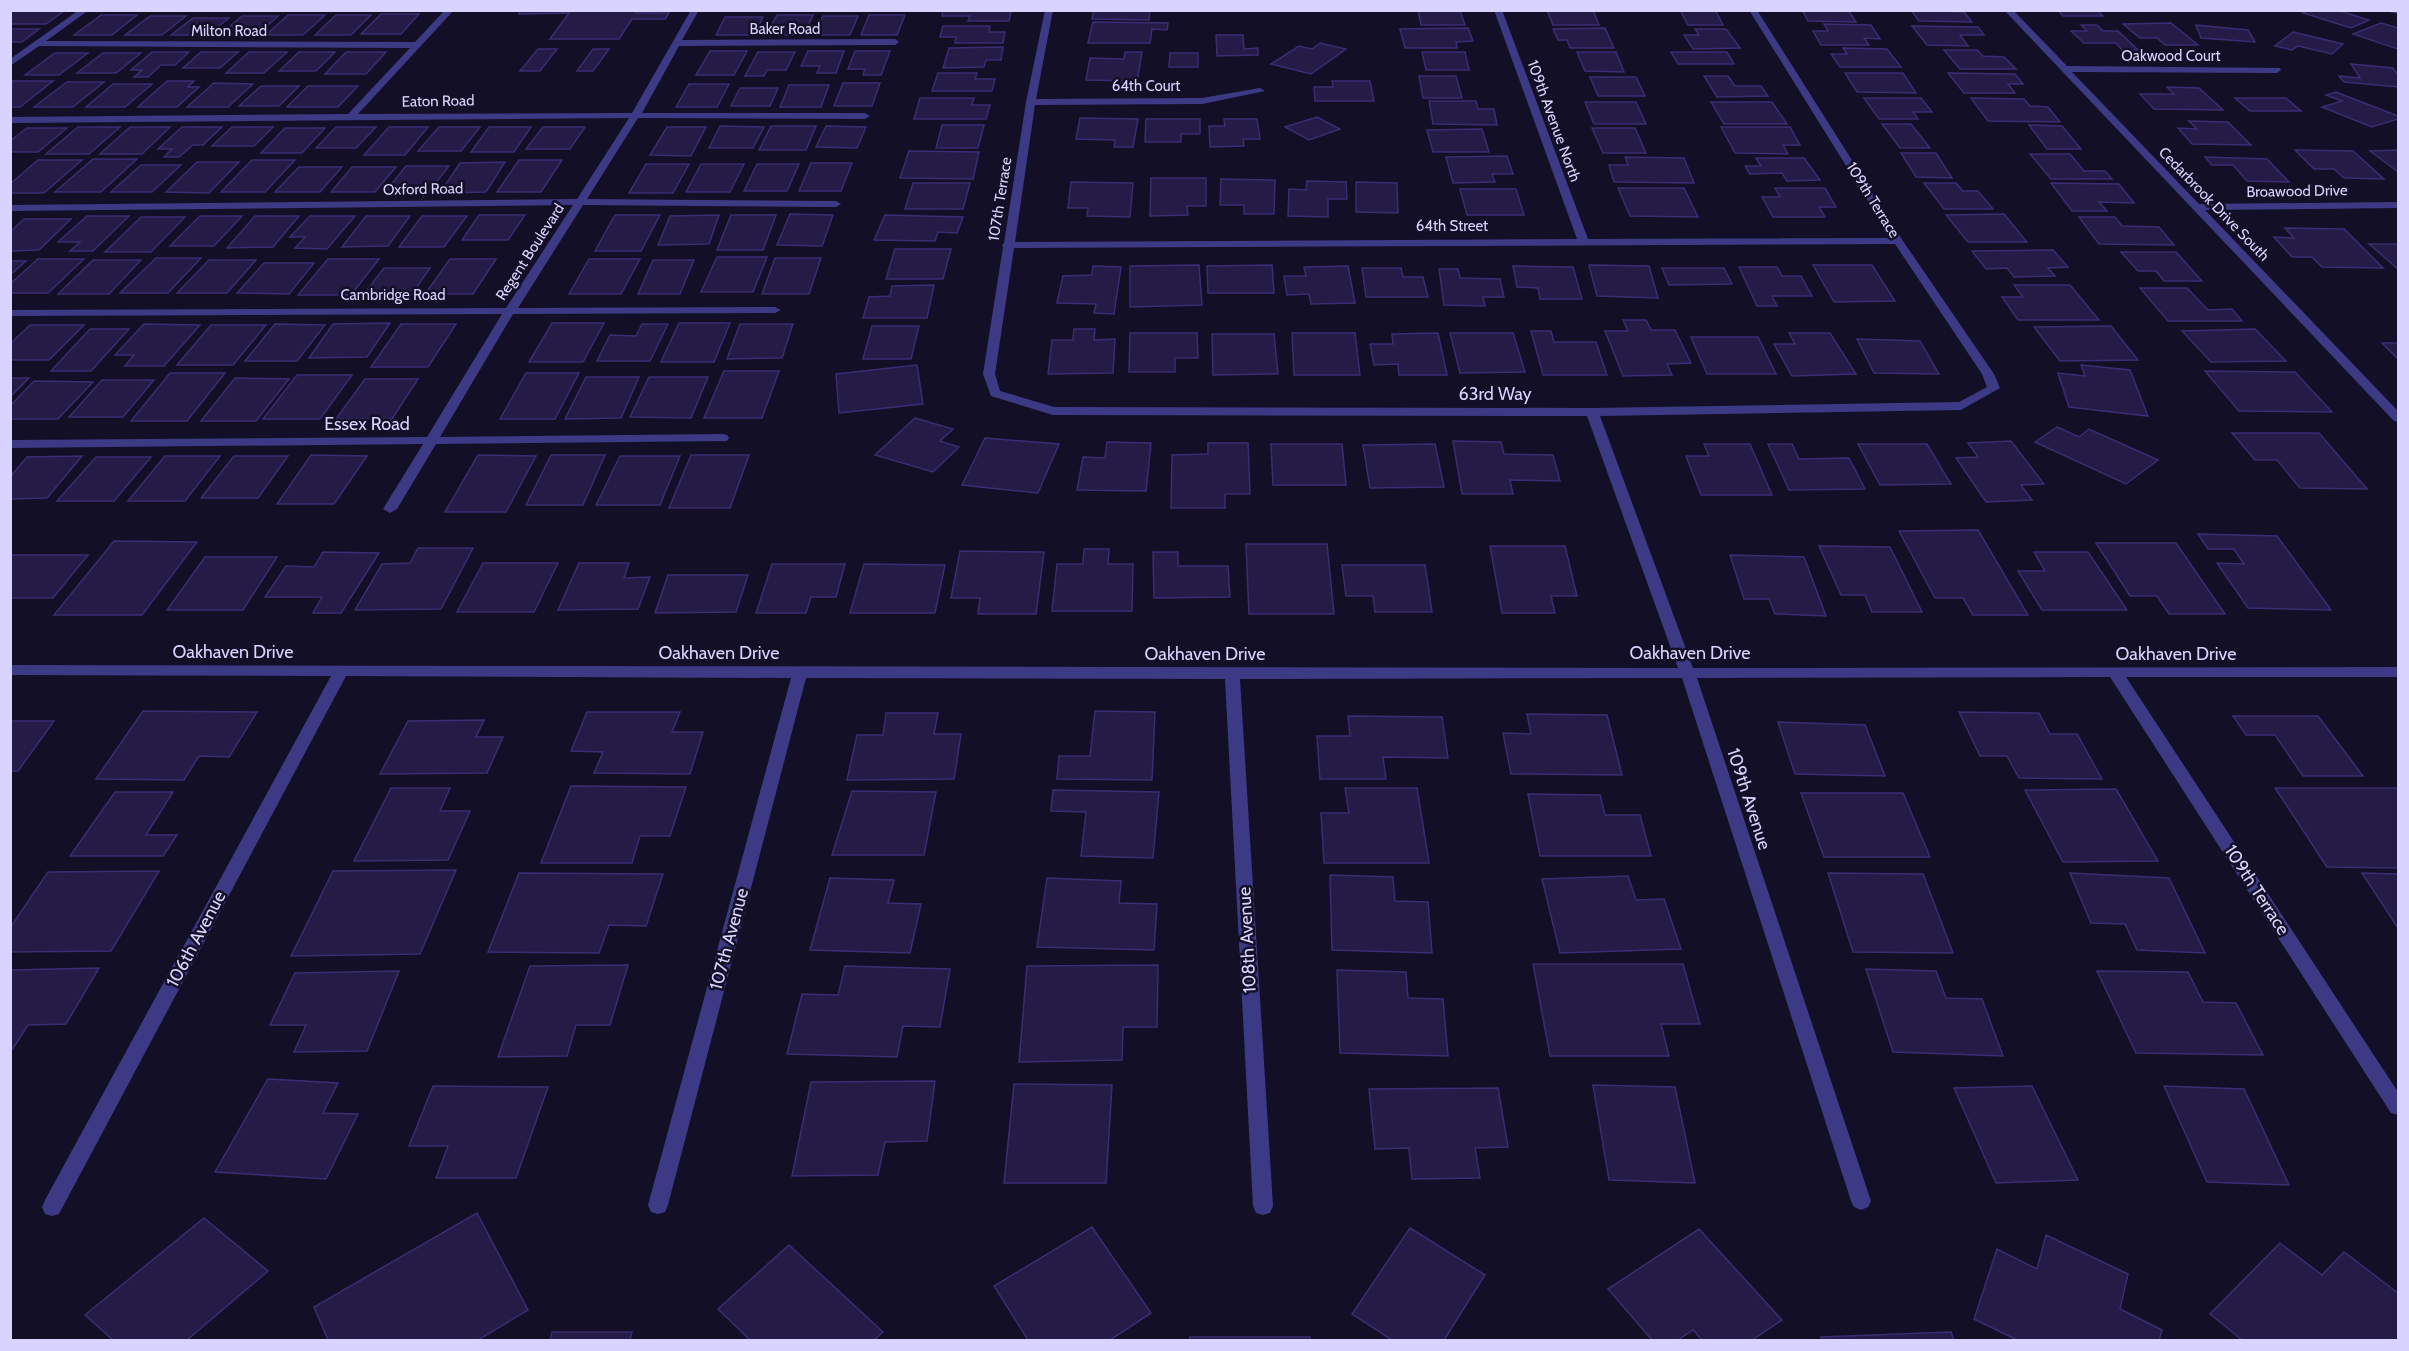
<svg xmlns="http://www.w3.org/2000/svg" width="2409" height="1351" font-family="Cabin,sans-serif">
<rect width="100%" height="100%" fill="#130f26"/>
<path fill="#241b47" stroke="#3b2d73" stroke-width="1.5" d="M521,10H637L636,13H669L665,19H632L619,39H550L569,13L519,14Z
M943,10H989L1011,11L1009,21H968L970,16H942Z
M1094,10H1150L1149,20L1092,19Z
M1418,10H1460L1465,25H1421Z
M1547,10H1593L1599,25H1553Z
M1680,10H1715L1723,25H1688Z
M1802,10H1848L1856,22L1808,21Z
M1911,10L1964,12L1972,22L1919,21Z
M2058,10H2097L2103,16H2063Z
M2310,10H2337L2369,20L2351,28L2303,13Z
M10,11H64L46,24H10Z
M381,14H419L401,34H361Z
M101,15H137L112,35H74Z
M288,15H325L303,35H266Z
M336,15H371L351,35H315Z
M777,15H813L804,35H766Z
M869,15H905L897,35H861Z
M150,16H186L162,35H125Z
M242,16H278L257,35H220Z
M823,16H858L850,35H814Z
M725,17H763L755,35H716Z
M193,18H229L207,35H171Z
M1093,22L1168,23L1167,30L1152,29L1150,43H1088Z
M2171,23L2198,45H2165L2157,38H2140L2123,24Z
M2381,23L2398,28V49L2353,34Z
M1824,24L1871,25L1880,39L1864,38L1869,45H1821L1813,31H1828Z
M2081,25H2097L2103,31H2118L2138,50H2122L2116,43H2084L2071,31H2087Z
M2196,25L2248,30L2255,42L2201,38Z
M943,26H990L989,32H1005L1003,43H955L956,37H940Z
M1912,26L1978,27L1984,35H1960L1968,46L1927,45Z
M1468,28L1473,41L1456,42L1457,48H1405L1400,29Z
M1605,28L1614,48H1570L1567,40H1558L1553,29Z
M10,29H39L22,42H10Z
M1695,29H1726L1740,48L1693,49L1684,35H1699Z
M2293,32L2343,44L2332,54L2298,46L2292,50L2275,46Z
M1216,35H1243L1244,49L1258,48V55L1217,56Z
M1320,43L1346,49L1311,74L1271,64L1299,46L1312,49Z
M1003,47L1001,60H986L984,67L943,68L949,48Z
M1843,48L1887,49L1901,67H1840L1831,54H1847Z
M538,49H557L540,71H520Z
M593,49H609L593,71H577Z
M1944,50H1977L1983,56L2004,57L2016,69H1960Z
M710,51H747L734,75H696Z
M808,51H844L836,73H817L820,66H801Z
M855,51H890L881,75H863L865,69H848Z
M152,52H189L175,65H161L148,77H134L142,70H131Z
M201,52H238L220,68H183Z
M249,52H287L264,73H226Z
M299,52H335L316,71H279Z
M346,52H386L366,74H325Z
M758,52H795L786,70H767L764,76H745Z
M1125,52H1142L1137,81L1086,80L1090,58L1124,59Z
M1422,52H1465L1469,70H1426Z
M1577,52H1616L1624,72L1585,71Z
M1671,52H1727L1734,64H1678Z
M55,53H88L59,75H25Z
M103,53H141L116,73H77Z
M1170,53H1198V67H1169Z
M2351,64L2393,68L2398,75V87L2344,82L2339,76L2360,78Z
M938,73H977L975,79H995L992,91H932Z
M1845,73H1903L1916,93L1857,92Z
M1948,73L2015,74L2023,84H2008L2015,93H1964Z
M1419,76H1456L1462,98H1423Z
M1704,76H1728L1735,86H1761L1768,96L1717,97Z
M1590,77H1636L1645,96H1598Z
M12,81H53L20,107H10Z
M167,81H194L188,87H199L177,107H138Z
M1332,81H1370L1374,101H1315L1314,87H1333Z
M67,82H104L73,107H34Z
M214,83L253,84L228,107H187Z
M843,83H880L872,106H834Z
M113,84H152L125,107H86Z
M689,84H729L717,107H676Z
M789,85H829L821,107H780Z
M261,86H299L279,106H239Z
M308,86H358L338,107H287Z
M2167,87L2199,88L2223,110L2154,109L2140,94H2174Z
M740,88H778L770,106H731Z
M2336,92L2398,116V119L2372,127L2322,107L2342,101L2326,95Z
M920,98H974L972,105H990L986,119H914Z
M1864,98H1921L1932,112H1913L1918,119H1879Z
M1971,98L2024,99L2030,106L2048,107L2060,122L1988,121Z
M2235,98H2286L2301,111H2250Z
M1429,101H1476L1478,109H1494L1497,125L1433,124Z
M1585,102H1636L1646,124H1594Z
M1711,102H1772L1787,124H1724Z
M1317,117L1340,129L1309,140L1285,127Z
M1080,118L1138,119L1133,147H1114L1115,140L1076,139Z
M1146,119H1200V134H1181V142H1145Z
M1224,119H1257L1260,139H1243L1244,146L1210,147L1209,126H1225Z
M2189,121L2228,122L2251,145L2192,144L2178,128L2197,129Z
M1882,124H1911L1930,148H1900Z
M942,125H984L978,148H936Z
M2029,125L2062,126L2081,149H2047Z
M720,126L764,127L753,148H709Z
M771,126H816L806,150H759Z
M826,126L866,127L857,148L816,147Z
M78,127H120L89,154H46Z
M130,127H170L142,154H100Z
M182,127H222L203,145H193L179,157H164L172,149H158Z
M232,127H273L254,146H212Z
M336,127H376L356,148H316Z
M389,127H428L405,155H364Z
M439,127H480L461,151H418Z
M489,127H531L514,152H471Z
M543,127H585L570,149H526Z
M667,127H706L691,156L650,155Z
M1721,127H1790L1800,145H1783L1788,154L1735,153Z
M27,128H67L38,152H10V141Z
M285,128H325L302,153H261Z
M1592,128H1635L1646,153H1603Z
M1482,129L1489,152H1433L1427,130Z
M2295,150L2353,151L2384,179L2344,178L2334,169H2314Z
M2398,150V172L2370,151Z
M909,151L979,152L973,179L900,178Z
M1901,153H1936L1952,178L1916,177Z
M2030,154H2070L2084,171H2105L2112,179H2051Z
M1507,156L1513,174H1492L1495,182L1453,183L1446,157Z
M1625,157L1684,158L1694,183L1614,182L1609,165H1628Z
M2205,157L2267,159L2289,182L2247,181L2233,165H2212Z
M1756,158H1804L1820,180L1787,181L1782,173L1750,174L1745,166H1761Z
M93,159H137L101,192H55Z
M38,160H82L44,193H10V184Z
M252,160H295L265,192H221Z
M519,160H562L541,192H497Z
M197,162H239L209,193L166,192Z
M505,162L486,192L440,193L460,163Z
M811,163H852L841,191H799Z
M646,164H689L673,193H629Z
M701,164H744L730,192H686Z
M757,164H799L787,191H744Z
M141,165H181L152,192H111Z
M406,166H449L428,193H384Z
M299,167H342L320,192H275Z
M352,167H396L375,192H331Z
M1151,178H1206V206H1187L1188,215L1150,216Z
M1221,179L1275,180L1274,214H1244V205H1220Z
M1307,181L1346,182L1347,199H1328V217L1288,216L1289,189L1306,190Z
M1071,182L1133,183L1130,217L1087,216L1088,208H1068Z
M1356,182L1397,183L1398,213L1356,212Z
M913,183H970L963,209H905Z
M1924,183H1956L1963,191H1978L1993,209H1944Z
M2051,183L2119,184L2134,203L2099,202L2107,211H2072Z
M1618,188H1684L1698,217L1630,216Z
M1775,188H1825L1836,207H1819L1825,217H1773L1762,197H1780Z
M1460,189H1516L1524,215H1467Z
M790,214L833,215L822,246L777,245Z
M2004,214L2027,242H1968L1946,215Z
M479,215H525L508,240H462Z
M615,215H660L641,251H595Z
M719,215L709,244L658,245L670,216Z
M731,215H776L763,250H717Z
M885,215L963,217L957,233L938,232L935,241L874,240Z
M87,216H129L93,251H70L80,242H58Z
M200,216H242L214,246H170Z
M255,216H299L273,247L227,248Z
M310,216H355L327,249L295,248L305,237H290Z
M366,216H410L388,246L342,247Z
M422,216H467L444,247H399Z
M141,217H185L151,252H105Z
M2079,217H2115L2122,226L2159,227L2174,245L2099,244Z
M24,219H71L39,250L10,251V232Z
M2285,228L2344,229L2383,268L2322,267L2312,257H2292L2274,237L2294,238Z
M2369,244H2398V269Z
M895,249H951L943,279H886Z
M2053,250L2068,267L2048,268L2055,276L2014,277L2007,268L1986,269L1972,251Z
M2121,252H2176L2202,281H2164L2156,271H2138Z
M717,257H767L753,292H701Z
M156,258H201L168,293H120Z
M775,258H821L809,294H762Z
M38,259H84L48,293H10V284Z
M328,259H379L351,295H298Z
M450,259H496L473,294H425Z
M589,259H640L621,294H569Z
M93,260H141L109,294H58Z
M209,260H256L227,293H177Z
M653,260H694L680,294H638Z
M10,261H26L10,275Z
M264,263H314L289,294L237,293Z
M1199,265L1202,305L1130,307V266Z
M1272,265L1274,293H1208L1207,266Z
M1589,265L1649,266L1658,298L1597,296Z
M1813,265H1872L1895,301L1834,302Z
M1093,266L1121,267L1114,314L1094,313L1096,304L1057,303L1063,276L1092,275Z
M1348,266L1355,303L1311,304L1309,294L1287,295L1284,276H1306L1304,267Z
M1513,266L1573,267L1582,299H1540L1538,288L1517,287Z
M1739,267H1777L1782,276H1801L1812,296H1772L1777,306H1757Z
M384,268H430L412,294H364Z
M1362,268H1401L1403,277H1423L1428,297H1366Z
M1662,268H1724L1732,284L1669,285Z
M1439,269H1458L1460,278L1500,279L1504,297H1483L1485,306L1444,305Z
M934,285L927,318H863L869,297L890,296L892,286Z
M2014,285H2070L2099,320H2018L2002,297H2023Z
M2140,288H2187L2208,310L2232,309L2242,321H2168Z
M1623,320H1646L1651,330H1675L1691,363L1667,364L1672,375L1623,376L1605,331H1628Z
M390,323L367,357L309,358L333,324Z
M552,323H604L583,362H529Z
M679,323H730L714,362H661Z
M144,324L200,325L164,366H125L134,355H115Z
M275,324L325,325L297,361H245Z
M401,324H456L428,367H371Z
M642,324H668L650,361H597L610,335L636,336Z
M740,324H793L782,358L727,359Z
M30,325H84L49,360H10V344Z
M211,325H266L233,365H177Z
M872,326H919L911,359H863Z
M2111,326L2138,360L2060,361L2034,327Z
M90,329H129L91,371H51Z
M1074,329H1095L1094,340L1115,339L1113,373L1048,374L1052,340H1073Z
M2255,329L2286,361L2211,362L2182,331Z
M1531,331H1551L1554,342H1596L1607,375H1543Z
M1130,333H1197L1198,358H1175V372H1129Z
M1292,333H1355L1360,375H1294Z
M1438,333L1447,375H1399L1398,364L1374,365L1370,344H1393L1392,334Z
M1450,333H1513L1525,372L1460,373Z
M1789,333H1830L1856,374L1792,376L1774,344H1795Z
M1212,334H1274L1278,374L1213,375Z
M1691,337H1758L1776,374H1707Z
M1857,339L1920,341L1939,374L1874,373Z
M2382,343H2398V359Z
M917,365L923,404L839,413L836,374Z
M2081,365L2130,370L2148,416L2069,407L2058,373L2085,376Z
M724,371H779L762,418H704Z
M2205,371L2295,372L2332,412L2239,411Z
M170,373H225L187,421H131Z
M526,373H579L555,419H500Z
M297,375H352L320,419H263Z
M586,377H639L621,418L565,419Z
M649,377H708L691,418L630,417Z
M10,378H29L10,397Z
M235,378L289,379L256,421H201Z
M365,379H418L392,419H336Z
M102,380H154L123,417H69Z
M34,381L93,382L58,419H10V406Z
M915,418L953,429L940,441L959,447L933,472L875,455Z
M2057,427L2079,437L2089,429L2158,460L2126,484L2035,442Z
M2232,433H2319L2367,489L2300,488L2277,460H2255Z
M985,438L1059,444L1038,493L962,485Z
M1453,441L1501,442L1504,454L1553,455L1560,481L1510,480L1513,494H1462Z
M2011,441L2044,484L2021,485L2032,500L1986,502L1956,458L1978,457L1968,443Z
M1107,442L1151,443L1146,491L1077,490L1083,457L1105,458Z
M1208,443H1248L1250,494H1225V508H1171L1172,455L1208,454Z
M1271,444H1342L1346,485H1273Z
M1435,444L1444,487L1370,488L1363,445Z
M1704,444H1750L1772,495H1701L1686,456H1709Z
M1768,444H1792L1799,459L1849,458L1865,489L1789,490Z
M1858,444H1927L1951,484L1880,485Z
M311,455L367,456L334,504H277Z
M478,455L536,456L506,512H445Z
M551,455H605L583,505H526Z
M691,455H749L730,508H669Z
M82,456L47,498L10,499V477L27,457Z
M165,456H220L185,501H128Z
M234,456H288L258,498H201Z
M620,456H680L660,505H596Z
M96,457H151L114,501H57Z
M1978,530L2028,615H1973L1963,598H1935L1899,531Z
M2198,534L2277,536L2331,610L2248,608L2217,563L2244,564L2234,549H2208Z
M114,541L197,542L142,615H54Z
M2096,543H2176L2225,614H2169L2157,596H2130Z
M1246,544H1327L1334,614H1249Z
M1490,546H1565L1577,596H1551L1555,613H1502Z
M1819,546L1890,547L1922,612H1872L1865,595H1841Z
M418,548H473L441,609L355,610L382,564L410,563Z
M1084,549H1109L1108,564H1133L1132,611H1052L1057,564H1083Z
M960,551L1044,552L1036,614H978L980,598H951Z
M323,552L379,553L341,613H313L322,597H265L286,566L314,567Z
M1153,552H1178V566H1228L1230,597L1154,598Z
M2034,552H2088L2127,610H2042L2018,571H2045Z
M13,555H88L53,598H10V558Z
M1730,555L1804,557L1826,616L1775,614L1769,599H1744Z
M205,557H277L243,610H167Z
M483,563H558L534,612H457Z
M579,563H629L624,578L650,577L638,609L558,610Z
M772,564H845L836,597H811L806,613H756Z
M864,564L945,565L935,613H850Z
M1342,565H1425L1432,612H1375L1373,596H1346Z
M668,575H748L736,612L655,613Z
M143,711L257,712L229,757L199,756L184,780L96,779Z
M1095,711L1155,712L1152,780L1057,779L1059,756H1090Z
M587,712H680L672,732H703L690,774L594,773L603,752L571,751Z
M1959,712L2039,713L2050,734H2077L2102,779L2019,778L2007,756H1980Z
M886,713H938L934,734H961L954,779L847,780L857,735H883Z
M1527,714L1607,715L1622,775L1511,774L1503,733L1531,734Z
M1348,716L1442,717L1448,758L1383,757L1386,779H1320L1317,736H1350Z
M2233,716H2318L2363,776H2303L2275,735H2246Z
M484,720L476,737H503L487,773L380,774L408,721Z
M10,721H54L18,771H10Z
M1778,722L1865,725L1885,776L1795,774Z
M571,786L686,787L670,836H640L632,863H541Z
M391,788H450L440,811H470L448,860L354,861Z
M1345,788H1417L1429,863H1324L1321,813H1349Z
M2275,788H2398V868L2327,867Z
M2116,789L2158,861L2063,862L2025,790Z
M1053,790L1159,792L1153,858L1081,856L1086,812L1051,811Z
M852,791L936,792L924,855H832Z
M115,792H173L146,835H177L163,856H70Z
M1801,793H1903L1930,857H1824Z
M1528,794L1600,795L1605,815H1640L1651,856H1540Z
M456,870L420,954L291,956L333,871Z
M159,871L111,951L10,952V928L48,872Z
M519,873L663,874L646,926L609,925L599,953L488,952Z
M1828,873L1923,874L1953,953L1853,952Z
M2070,873L2169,878L2205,953L2137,950L2125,924L2091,923Z
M2362,873L2398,874V928Z
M1330,875L1393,877L1395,901L1428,902L1432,953L1332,950Z
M1628,876L1636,900L1664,899L1681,949L1560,953L1542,879Z
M830,878L894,880L888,903L921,904L910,953L810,950Z
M1047,878L1121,881L1119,903L1157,904L1154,950L1037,947Z
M1533,964H1683L1700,1024H1661L1669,1056H1550Z
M628,965L610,1025H576L567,1056L498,1057L530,966Z
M1158,965L1157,1027H1123L1122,1060L1019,1062L1027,966Z
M845,966L950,969L940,1027L903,1026L897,1057L787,1054L802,994L838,995Z
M99,968L66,1024L28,1025L10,1053V970Z
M1866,969L1936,971L1946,998L1982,999L2003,1056L1893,1052Z
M1337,970L1406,972L1408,998L1443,999L1448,1056L1340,1053Z
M399,971L367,1051L294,1052L306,1025H270L295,973Z
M2097,971L2188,972L2203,1002L2236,1003L2263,1055L2136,1053Z
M268,1079L338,1083L323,1113L358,1114L326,1179L215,1172Z
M935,1081L927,1141L885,1142L878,1175L792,1176L811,1082Z
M1014,1084L1112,1085L1106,1183H1004Z
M1593,1085L1675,1087L1695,1183L1609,1180Z
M433,1086L548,1087L516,1178H436L448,1146H409Z
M2032,1086L2078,1180L1996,1183L1954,1088Z
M2164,1086L2244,1089L2289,1185L2207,1182Z
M1498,1088L1508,1147L1475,1148L1480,1178L1412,1179L1409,1148L1375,1149L1369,1089Z
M477,1213L528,1310L478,1340H328L314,1307Z
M204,1218L268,1271L187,1340H113L85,1315Z
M1092,1227L1151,1313L1110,1340H1028L994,1286Z
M1410,1228L1485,1275L1444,1340H1392L1352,1314Z
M1699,1229L1782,1320L1752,1340H1702L1693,1330L1678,1340H1652L1608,1289Z
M2046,1235L2128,1274L2120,1309L2162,1330L2159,1340H2017L1974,1319L1997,1249L2037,1269Z
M2280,1243L2322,1275L2344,1252L2398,1293V1340H2242L2210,1314Z
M789,1245L883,1332L874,1340H750L718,1309Z
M552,1332H632L630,1340H550Z
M1951,1332L1954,1340H1822L1821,1337Z
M1190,1337H1310V1340H1189Z"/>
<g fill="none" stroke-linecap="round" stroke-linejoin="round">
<path fill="#3d3a85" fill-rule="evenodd" d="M79,10H89L46,41L415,42L445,10H454L358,114L632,113L691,10H699L682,40L895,39L899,42L895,45L679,46L642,113H865L870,116L865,119L638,118L587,199L836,201L841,204L836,207L583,205L518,308L775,307L781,310L775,313L513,314L440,437L723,434L727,435L729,438L727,441L436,444L397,509L390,513L383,509L423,444L10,448V440L427,437L502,314L10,316V310L506,308L573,205L10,211V205L577,199L629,118L10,123V117L348,114L410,48L39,46L10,66V59Z
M1045,10H1053L1036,99L1202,98L1260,88L1265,91L1202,104L1035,105L1015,242L1577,239L1494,10H1502L1588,239L1891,238L1749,10H1757L1903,241L1994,374L2000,388L1961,410L1600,416L1693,668L2398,667V677H2126L2398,1092V1115L2391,1113L2110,677L1697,678L1871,1201L1868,1207L1861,1210L1854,1207L1851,1201L1682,678L1240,679L1273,1206L1270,1213L1263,1215L1256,1213L1253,1206L1225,679L806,678L668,1205L665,1212L658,1214L651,1212L648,1205L791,678L346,676L59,1214L52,1216L45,1214L42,1207L45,1200L331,676L10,675V665L1678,668L1587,416L1053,415L991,396L983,374L1003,247L1002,245L1004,243L1026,102ZM1895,244L1982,374L1987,387L1959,402L1592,408L1054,407L1000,391L995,374L1014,248Z
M2004,10H2013L2067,66L2280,68L2281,70L2277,73L2072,72L2199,204L2398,202V208L2205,210L2398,411V422L2394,421Z
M2388,10H2398V14L2389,12Z"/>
</g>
<g text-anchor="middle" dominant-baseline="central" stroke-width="5" stroke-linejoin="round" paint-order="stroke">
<g font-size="15" fill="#d9d4ff" stroke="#130f26">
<text x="785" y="29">Baker Road</text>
<text x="229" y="31">Milton Road</text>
<text x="2171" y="56">Oakwood Court</text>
<text x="1146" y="86">64th Court</text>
<text transform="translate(438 101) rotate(-1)">Eaton Road</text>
<text transform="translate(1554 121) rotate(70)">109th Avenue North</text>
<text transform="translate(423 189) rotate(-1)">Oxford Road</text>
<text transform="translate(2297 191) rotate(-1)">Broawood Drive</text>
<text transform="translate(1000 199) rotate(-81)">107th Terrace</text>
<text transform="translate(1873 200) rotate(58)">109th Terrace</text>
<text transform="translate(2214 204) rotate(46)">Cedarbrook Drive South</text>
<text x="1452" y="226">64th Street</text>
<text transform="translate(530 252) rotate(-57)">Regent Boulevard</text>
<text x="393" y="295">Cambridge Road</text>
</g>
<g font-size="18" fill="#d9d4ff" stroke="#130f26">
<text x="1495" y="394">63rd Way</text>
<text x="367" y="424">Essex Road</text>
<text x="233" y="652">Oakhaven Drive</text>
<text x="719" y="653">Oakhaven Drive</text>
<text x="1690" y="653">Oakhaven Drive</text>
<text x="1205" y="654">Oakhaven Drive</text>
<text x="2176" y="654">Oakhaven Drive</text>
<text transform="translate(1749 799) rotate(72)">109th Avenue</text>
<text transform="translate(2257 890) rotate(57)">109th Terrace</text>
<text transform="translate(196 939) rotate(-62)">106th Avenue</text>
<text transform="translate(729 939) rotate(-75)">107th Avenue</text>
<text transform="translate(1247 940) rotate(-93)">108th Avenue</text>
</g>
</g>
<rect width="2409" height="1351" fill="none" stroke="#d9d4ff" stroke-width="24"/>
</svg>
